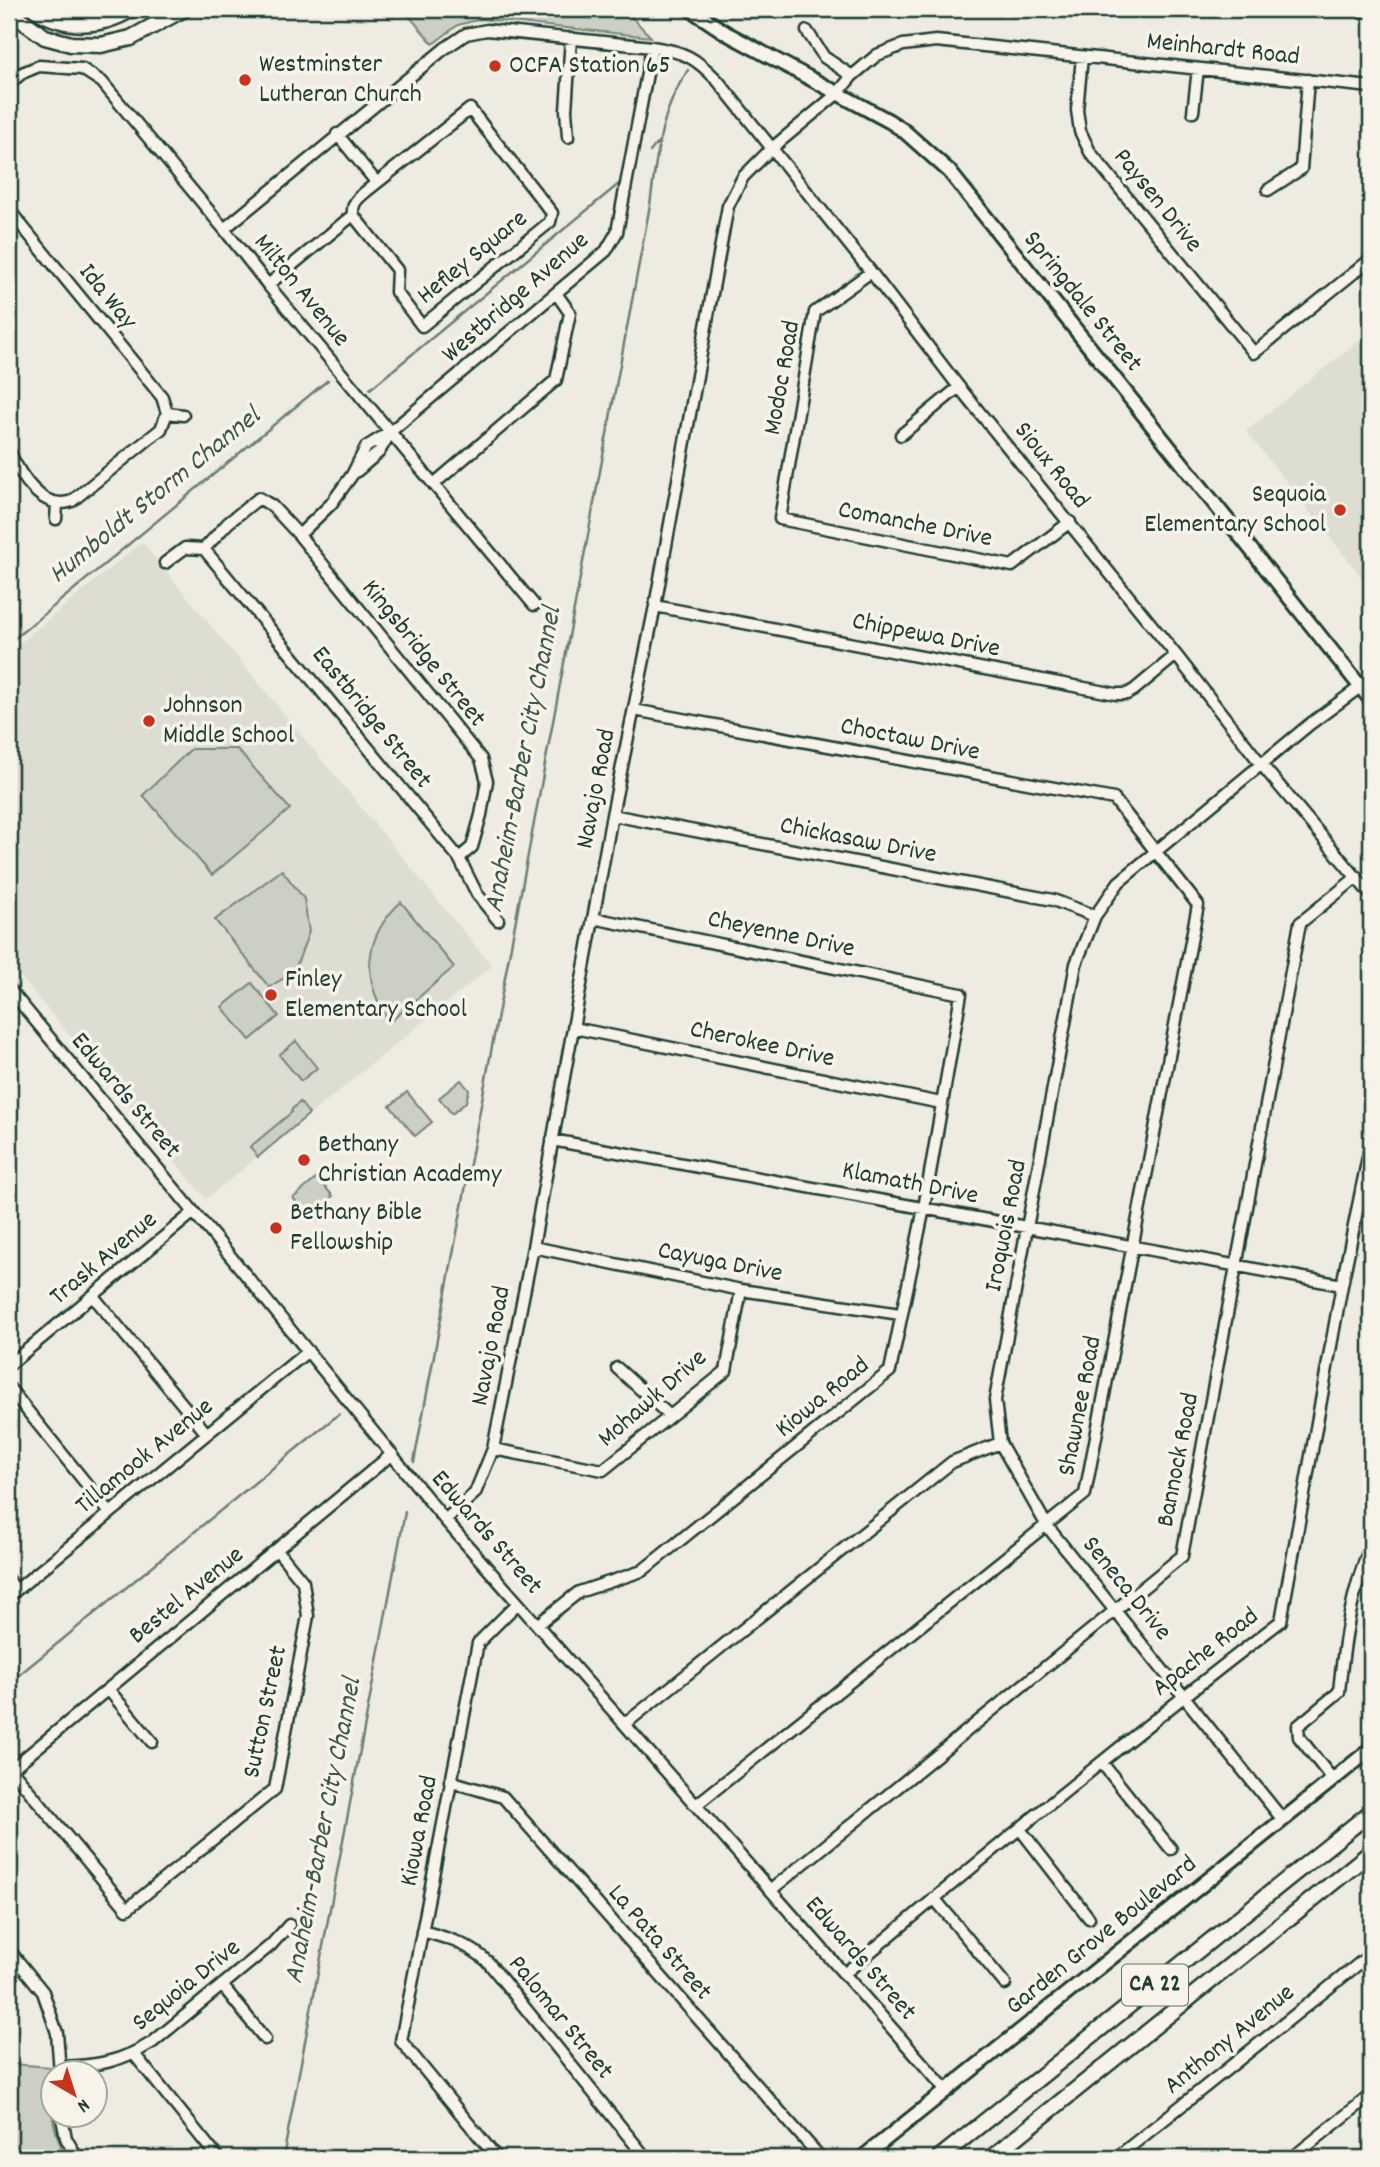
<svg xmlns="http://www.w3.org/2000/svg" width="1380" height="2167" font-family="Dekko,sans-serif">
<rect width="100%" height="100%" fill="#eeece1"/>
<filter id="ink" filterUnits="userSpaceOnUse"><feTurbulence type="fractalNoise" baseFrequency=".0143" numOctaves="2"/><feDisplacementMap in="SourceGraphic" scale="14" xChannelSelector="R" yChannelSelector="G"/><feConvolveMatrix kernelMatrix="1 2 1 2 8 2 1 2 1" color-interpolation-filters="sRGB"/></filter>
<g filter="url(#ink)">
<path fill="#ddddd2" d="M1371,331V589L1246,431Z
M142,542L492,966L206,1199L9,963V652Z"/>
<path fill="#cccfc4" stroke="#76867c" stroke-width="2" d="M403,9H624L651,37L481,19L458,25L433,44Z
M191,749H237L290,809L212,875L143,795Z
M282,870L304,899L309,932L294,972L269,987L215,920Z
M401,902L454,967L390,1022C361,981 363,937 401,902Z
M252,983L279,1016L250,1040L222,1007Z
M296,1041L317,1068L301,1081L279,1055Z
M461,1080L469,1090L466,1102L452,1114L439,1098Z
M407,1092L432,1122L415,1136L390,1106Z
M300,1102L309,1114L258,1157L250,1147L292,1112L291,1110Z
M317,1178L333,1196L328,1200L334,1208L318,1221L313,1215L310,1218L293,1198Z
M12,2064L50,2067C49,2101 51,2127 66,2158H9V2066Z"/>
<g fill="none" stroke-linecap="round" stroke-linejoin="round">
<path stroke="#6c7e74" stroke-width="2.5" d="M650,152L659,141
M370,389L620,183
M9,643L328,380
M414,1462L650,205C657,156 659,113 688,70
M9,1683L339,1414
M283,2158L405,1512"/>
<g stroke="#1f3d34" stroke-width="15">
<path id="minor" d="M807,31L824,57L852,76
M1082,57L1077,110L1080,131L1090,152L1254,353L1371,259
M9,84L22,73L39,66L82,69L102,82L224,229L268,285L534,605
M1193,112L1198,69
M337,134L377,183
M568,137L566,110L571,38
M1268,190L1301,169L1308,80
M9,210L162,397L167,413
M224,229L444,49L466,34L487,30L652,47C685,52 695,57 718,81L871,272L959,387L1176,655L1261,764L1371,895
M871,272L815,312L780,519L1012,566L1070,522
M268,285L353,215C352,204 356,200 364,193L470,109L552,213L550,222L422,326L396,292L397,270L353,215
M167,413L183,415
M901,435L959,387
M9,451C20,475 42,512 72,501L161,429L167,413
M357,471L379,452L390,433
M435,483L556,380L570,313L556,293
M56,519L57,504
M299,535L331,504L352,475L366,447L390,432L606,251L617,232L652,47
M204,549L459,858L477,894L498,920
M165,563L185,548L204,549L228,523L259,498L272,506L299,535L481,759L487,781L481,815L472,847L459,858
M655,606L1116,694H1127L1134,690L1176,655
M634,710L1114,799L1198,905L1085,1494L696,1805
M612,815L1053,900L1095,916
M9,989L236,1263L445,1520L947,2091
M574,1028L941,1103
M552,1140L1342,1285
M533,1247L741,1290L900,1314
M93,1296L207,1434
M9,1365L194,1212
M617,1368L670,1416
M9,1388L110,1513
M1000,1443L1047,1526L1283,1820
M493,1449L603,1470L726,1371L741,1290
M445,1520L475,1493L493,1449L533,1247L612,815L655,606L728,206L743,177L771,149L837,94L852,76L877,55L903,45L936,41L1371,87
M9,1581L16,1590
M9,1596L308,1351
M537,1625L579,1592L642,1571L890,1371L924,1208L961,994L593,918
M108,1689L152,1742
M625,1724L952,1462L1000,1443L995,1400L1076,964L1095,916L1119,882L1310,724L1371,679
M1102,1763L1171,1849
M11,1769L127,1909L275,1789L308,1616L303,1582L277,1550
M9,1771L392,1454
M1333,1780L1299,1737L1298,1726L1339,1692C1344,1642 1351,1591 1371,1545
M450,1781L503,1797L820,2157L819,2158
M1020,1829L1089,1918
M771,1890L1182,1556L1300,923L1357,877
M934,1898L1005,1984
M422,1931C448,1938 469,1944 488,1962L646,2158
M9,1950L43,1992L57,2033L60,2072
M844,1974C988,1853 1133,1735 1281,1621L1342,1285L1371,1142
M222,1985L265,2039
M134,2054L218,2158
M60,2067C97,2066 121,2062 153,2042L271,1945L289,1925
M61,2114L66,2138L77,2158
M497,2158L401,2041L478,1643L518,1603
M1116,2158L1371,1954
M1292,2158L1371,2095"/>
</g>
<g stroke="#1f3d34" stroke-width="18">
<path id="major" d="M690,9L726,33L889,121L903,130L949,171L1371,700
M862,2158L1371,1749"/>
</g>
<g stroke="#1f3d34" stroke-width="19">
<path id="highway" d="M35,9C66,29 101,28 132,9
M1362,9L1371,10
M9,11L45,37L71,44L101,45L131,38L184,9
M939,2158L1371,1812
M991,2158L1371,1852"/>
</g>
<use href="#minor" stroke="#f7f3e8" stroke-width="10"/>
<use href="#major" stroke="#f7f3e8" stroke-width="12"/>
<use href="#highway" stroke="#f7f3e8" stroke-width="14"/>
</g>
</g>
<g fill="#c8321e" stroke="#f7f3e8" stroke-width="2.5">
<circle cx="495" cy="66" r="7"/>
<circle cx="245" cy="80" r="7"/>
<circle cx="1340" cy="510" r="7"/>
<circle cx="149" cy="721" r="7"/>
<circle cx="271" cy="995" r="7"/>
<circle cx="304" cy="1160" r="7"/>
<circle cx="276" cy="1228" r="7"/>
</g>
<g text-anchor="middle" dominant-baseline="central" stroke-width="7" stroke-linejoin="round" paint-order="stroke">
<rect fill="#f7f3e8" stroke="#60746a" stroke-width="2" x="1122" y="1964.5" width="66" height="41" rx="5"/>
<g font-size="24" font-weight="bold" fill="#1f3d34">
<text x="1155" y="1985">CA 22</text>
</g>
<g font-size="26" fill="#1f3d34" stroke="#f7f3e8">
<text transform="translate(1223 50) rotate(6)">Meinhardt Road</text>
<text transform="translate(1157 201) rotate(51)">Paysen Drive</text>
<text transform="translate(473 258) rotate(-39)">Hefley Square</text>
<text transform="translate(301 291) rotate(51)">Milton Avenue</text>
<text transform="translate(107 297) rotate(51)">Ida Way</text>
<text transform="translate(516 298) rotate(-41)">Westbridge Avenue</text>
<text transform="translate(1082 302) rotate(51)">Springdale Street</text>
<text transform="translate(783 378) rotate(-80)">Modoc Road</text>
<text transform="translate(1051 466) rotate(51)">Sioux Road</text>
<text transform="translate(915 525) rotate(11)">Comanche Drive</text>
<text transform="translate(926 636) rotate(11)">Chippewa Drive</text>
<text transform="translate(423 654) rotate(51)">Kingsbridge Street</text>
<text transform="translate(371 718) rotate(51)">Eastbridge Street</text>
<text transform="translate(910 740) rotate(11)">Choctaw Drive</text>
<text transform="translate(597 789) rotate(-79)">Navajo Road</text>
<text transform="translate(858 841) rotate(11)">Chickasaw Drive</text>
<text transform="translate(781 935) rotate(12)">Cheyenne Drive</text>
<text transform="translate(762 1045) rotate(12)">Cherokee Drive</text>
<text transform="translate(125 1096) rotate(50)">Edwards Street</text>
<text transform="translate(910 1184) rotate(11)">Klamath Drive</text>
<text transform="translate(1007 1226) rotate(-79)">Iroquois Road</text>
<text transform="translate(104 1259) rotate(-40)">Trask Avenue</text>
<text transform="translate(720 1263) rotate(11)">Cayuga Drive</text>
<text transform="translate(492 1346) rotate(-79)">Navajo Road</text>
<text transform="translate(823 1398) rotate(-39)">Kiowa Road</text>
<text transform="translate(653 1399) rotate(-41)">Mohawk Drive</text>
<text transform="translate(1081 1406) rotate(-79)">Shawnee Road</text>
<text transform="translate(145 1457) rotate(-39)">Tillamook Avenue</text>
<text transform="translate(1179 1460) rotate(-79)">Bannock Road</text>
<text transform="translate(486 1533) rotate(49)">Edwards Street</text>
<text transform="translate(1126 1589) rotate(51)">Seneca Drive</text>
<text transform="translate(187 1596) rotate(-39)">Bestel Avenue</text>
<text transform="translate(1206 1653) rotate(-38)">Apache Road</text>
<text transform="translate(266 1712) rotate(-78)">Sutton Street</text>
<text transform="translate(420 1831) rotate(-79)">Kiowa Road</text>
<text transform="translate(1102 1936) rotate(-39)">Garden Grove Boulevard</text>
<text transform="translate(659 1943) rotate(49)">La Pata Street</text>
<text transform="translate(860 1959) rotate(49)">Edwards Street</text>
<text transform="translate(187 1986) rotate(-39)">Sequoia Drive</text>
<text transform="translate(560 2018) rotate(51)">Palomar Street</text>
<text transform="translate(1230 2040) rotate(-39)">Anthony Avenue</text>
</g>
<g font-size="26" fill="#1f3d34" stroke="#f7f3e8" text-anchor="start">
<text x="259" y="65">Westminster<tspan x="259" dy="30">Lutheran Church</tspan></text>
<text x="509" y="66">OCFA Station 65</text>
<text x="1326" y="495" text-anchor="end">Sequoia<tspan x="1326" dy="30">Elementary School</tspan></text>
<text x="163" y="706">Johnson<tspan x="163" dy="30">Middle School</tspan></text>
<text x="285" y="980">Finley<tspan x="285" dy="30">Elementary School</tspan></text>
<text x="318" y="1145">Bethany<tspan x="318" dy="30">Christian Academy</tspan></text>
<text x="290" y="1213">Bethany Bible<tspan x="290" dy="30">Fellowship</tspan></text>
</g>
<g font-size="28" font-style="italic" fill="#3f584f" stroke="#f7f3e8">
<text transform="translate(156 497) rotate(-39)">Humboldt Storm Channel</text>
<text transform="translate(525 760) rotate(-79)">Anaheim-Barber City Channel</text>
<text transform="translate(325 1831) rotate(-79)">Anaheim-Barber City Channel</text>
</g>
</g>
<rect width="1380" height="2167" fill="none" stroke="#f7f3e8" stroke-width="35"/>
<rect x="18" y="18" width="1345" height="2132" fill="none" stroke="#1f3d34" stroke-width="2.5" filter="url(#ink)"/>
<g transform="translate(74 2094) rotate(141)"><circle r="33" fill="#f7f3e8" stroke="#a1aaa0" stroke-width="2"/>
<path d="M0-5L12 26L0 18L-12 26Z" fill="#c8321e"/>
<text y="-10" font-size="19" font-weight="bold" text-anchor="middle" fill="#1f3d34">N</text>
</g>
</svg>
